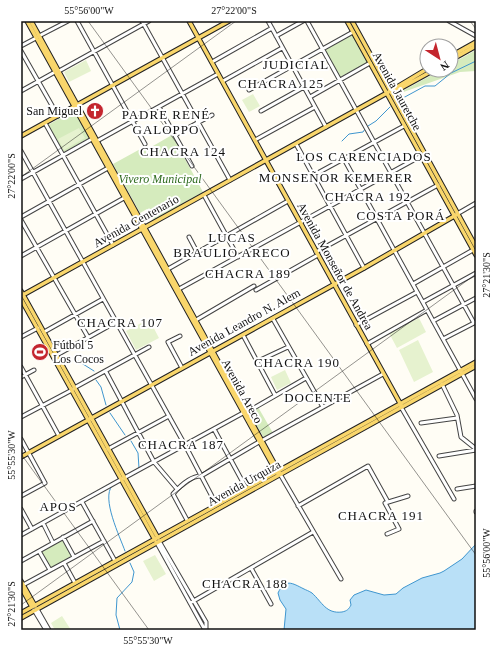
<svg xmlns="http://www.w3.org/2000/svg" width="497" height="651" font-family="Georgia,serif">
<rect width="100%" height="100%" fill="#fffdf5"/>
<path fill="#d5ebbd" d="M353,34L369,62L340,77L325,50Z
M476,50V71L460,72L395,95L441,70H451V64Z
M74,110L89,138L64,152L48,125Z
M172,135L203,192L153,220L147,209L140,213L113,164L144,147L146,150Z
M258,407L273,433L264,438L249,412Z
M63,539L72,557L51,568L41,551Z"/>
<path fill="#e6f2cf" d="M86,60L91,71L69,82L64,72Z
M253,94L260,106L249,112L242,100Z
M79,128L85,138L64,150L58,139Z
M419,318L426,332L397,348L389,333Z
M149,319L159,338L136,350L126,331Z
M418,340L433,372L414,382L399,350Z
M285,370L291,383L277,390L271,377Z
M155,555L166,574L154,581L143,561Z
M62,616L71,630H55L51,623Z"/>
<path fill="#b9e0f7" stroke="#3f96cf" d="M476,544V630H284L286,609L280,600L278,593C285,578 292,583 304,589C306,590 309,591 312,593C322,602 326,614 342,612C347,611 349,609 351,605L350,600L354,595L366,590L384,595L396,594L403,588L422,578L440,573L444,571L462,559Z"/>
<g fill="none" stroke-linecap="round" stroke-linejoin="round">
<path stroke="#3f96cf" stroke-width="1" d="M399,102L403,98L425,86H435L451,73L476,61
M368,126L376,121L390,107
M342,141L349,134L363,132L365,129
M75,359L94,371
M96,380L101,387L106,405
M110,413L125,435
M131,441L138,453L139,468
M112,486C101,498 120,537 125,551
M120,630L116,615L117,598L132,582L134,572L130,563"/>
<g stroke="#444" stroke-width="5">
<path id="minor" d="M77,21L145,144
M142,21L230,180
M268,21L326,127
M307,21L474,323
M449,21L476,36
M39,36L68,21
M276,36L303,21
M21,46L36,38
M21,51L58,116
M212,62L272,28
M59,71L149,21
M223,81L282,48
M249,90L353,32
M21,91L55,72
M310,97L370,63
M159,107L192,166
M261,111L304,87
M45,123L113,245
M175,135L212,115
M255,140L315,107
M97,141L218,74
M296,144L364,268
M21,151L185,445L216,504
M344,159L476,399
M314,175L404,126
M21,179L92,139
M204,195L238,257
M457,214L476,203
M21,217L108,168
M21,220L88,337
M189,237L197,252
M316,252L438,185
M21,256L124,198
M168,269L288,201
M413,284L473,250
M179,289L421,156
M256,290L318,255
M423,302L476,273
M273,319L323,407
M196,320L254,286
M433,321L476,298
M356,325L417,292
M44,332L103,299
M243,335L275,395
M180,336L168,342L182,368
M21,337L38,328
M443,339L476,322
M367,344L427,310
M55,356L116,322
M256,362L288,347
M21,367L59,436
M106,372L154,462L177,489
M21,377L34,370
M442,384L457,415L461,437L476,449
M74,388L149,347
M401,407L454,499
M247,412L306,378
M21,417L72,390
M421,423L457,418
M214,429L246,488
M21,439L45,483L21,496
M263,440L383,374
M108,449L169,416
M439,456L476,450
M280,474L341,579
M124,478L243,413
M457,489L476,486
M82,502L115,561
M298,506L368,466L388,502
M21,509L32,529
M476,511V512
M187,520L173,494C180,486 190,476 201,476L259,442
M43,523L53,543
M387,534L399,529L385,503L408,496
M21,535L122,479
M63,537L74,557
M159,541L206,622V630
M157,543L205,630
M39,551L50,570
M21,561L93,521
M64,563L75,583
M251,568L271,604
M23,585L104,541
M190,603L313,532
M37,609L49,630
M34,610L46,630"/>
</g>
<g stroke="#222" stroke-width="5.5">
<path id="major" d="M27,21L277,473
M31,21L279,472
M189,21L401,405
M347,21L476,255
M352,21L476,247
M451,56L476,42
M451,60L476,46
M392,93L434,70
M21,136L229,21
M21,291L158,538
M21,296L387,93L427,69
M21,299L155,540
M21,457L364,268L456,215
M21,581L35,606
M21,587L32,607
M21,613L476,362
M21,618L476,366"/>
</g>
<use href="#minor" stroke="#fff" stroke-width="3"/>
<use href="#major" stroke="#f9d66b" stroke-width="3.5"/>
</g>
<path fill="none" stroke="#111" stroke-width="1" stroke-opacity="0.45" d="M88,21L476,555M470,21L476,29M21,177L236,21M21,454L149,630M21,605L476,274"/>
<defs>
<g id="church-disc" transform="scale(0.9)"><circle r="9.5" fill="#c4262e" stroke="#fff"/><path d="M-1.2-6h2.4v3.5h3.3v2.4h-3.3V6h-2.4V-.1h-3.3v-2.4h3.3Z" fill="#fff"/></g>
<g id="stadium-disc" transform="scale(0.9)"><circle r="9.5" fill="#c4262e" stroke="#fff"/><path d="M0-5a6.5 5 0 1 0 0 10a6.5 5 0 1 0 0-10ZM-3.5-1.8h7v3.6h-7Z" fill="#fff"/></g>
</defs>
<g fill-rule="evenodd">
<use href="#church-disc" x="95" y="111"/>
<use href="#stadium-disc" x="40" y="352"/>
</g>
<g text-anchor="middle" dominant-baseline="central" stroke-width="4" stroke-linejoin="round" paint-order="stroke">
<g font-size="12" fill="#111" stroke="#fff">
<text transform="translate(397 91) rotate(61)">Avenida Jauretche</text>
<text transform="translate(136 221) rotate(-29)">Avenida Centenario</text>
<text transform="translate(335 266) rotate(61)">Avenida Monseñor de Andrea</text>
<text transform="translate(244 322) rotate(-29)">Avenida Leandro N. Alem</text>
<text transform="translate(242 391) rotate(61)">Avenida Areco</text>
<text transform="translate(244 483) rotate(-29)">Avenida Urquiza</text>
</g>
<g font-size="12" fill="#111" stroke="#fff" text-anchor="end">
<text x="82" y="111">San Miguel</text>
<text x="53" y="345" text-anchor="start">Fútbol 5<tspan x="53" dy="14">Los Cocos</tspan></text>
</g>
<g font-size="12" font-style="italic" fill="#2f6b1f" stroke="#fff">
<text x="160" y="179">Vivero Municipal</text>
</g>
<g font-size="13" letter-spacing="1" fill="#111" stroke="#fff">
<text x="296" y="64">JUDICIAL</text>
<text x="281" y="83">CHACRA 125</text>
<text x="166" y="114">PADRE RENÉ<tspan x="166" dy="15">GALOPPO</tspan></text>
<text x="183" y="151">CHACRA 124</text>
<text x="364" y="156">LOS CARENCIADOS</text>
<text x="336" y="177">MONSEÑOR KEMERER</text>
<text x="368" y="196">CHACRA 192</text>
<text x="401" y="215">COSTA PORÁ</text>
<text x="232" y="237">LUCAS<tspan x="232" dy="15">BRAULIO ARECO</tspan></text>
<text x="248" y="273">CHACRA 189</text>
<text x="120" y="322">CHACRA 107</text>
<text x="297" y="362">CHACRA 190</text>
<text x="318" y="397">DOCENTE</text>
<text x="181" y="444">CHACRA 187</text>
<text x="58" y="506">APOS</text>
<text x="381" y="515">CHACRA 191</text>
<text x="245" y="583">CHACRA 188</text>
</g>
</g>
<rect width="497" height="651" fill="none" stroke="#ffffff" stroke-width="44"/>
<g transform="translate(439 58) rotate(144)"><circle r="19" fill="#ffffff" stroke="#a0a0a0"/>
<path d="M0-3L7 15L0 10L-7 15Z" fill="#c4262e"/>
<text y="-6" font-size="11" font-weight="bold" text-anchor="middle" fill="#111111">N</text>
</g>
<rect x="22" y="22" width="453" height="607" fill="none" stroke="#111" stroke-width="1.5"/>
<g font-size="10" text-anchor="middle" fill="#111">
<text x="89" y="14">55°56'00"W</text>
<text x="234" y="14">27°22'00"S</text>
<text transform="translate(11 176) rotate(-90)" y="4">27°22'00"S</text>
<text transform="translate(486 275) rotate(-90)" y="4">27°21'30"S</text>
<text transform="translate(11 455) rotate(-90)" y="4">55°55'30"W</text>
<text transform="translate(486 553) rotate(-90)" y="4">55°56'00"W</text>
<text transform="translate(11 604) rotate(-90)" y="4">27°21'30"S</text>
<text x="148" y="644">55°55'30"W</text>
</g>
</svg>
